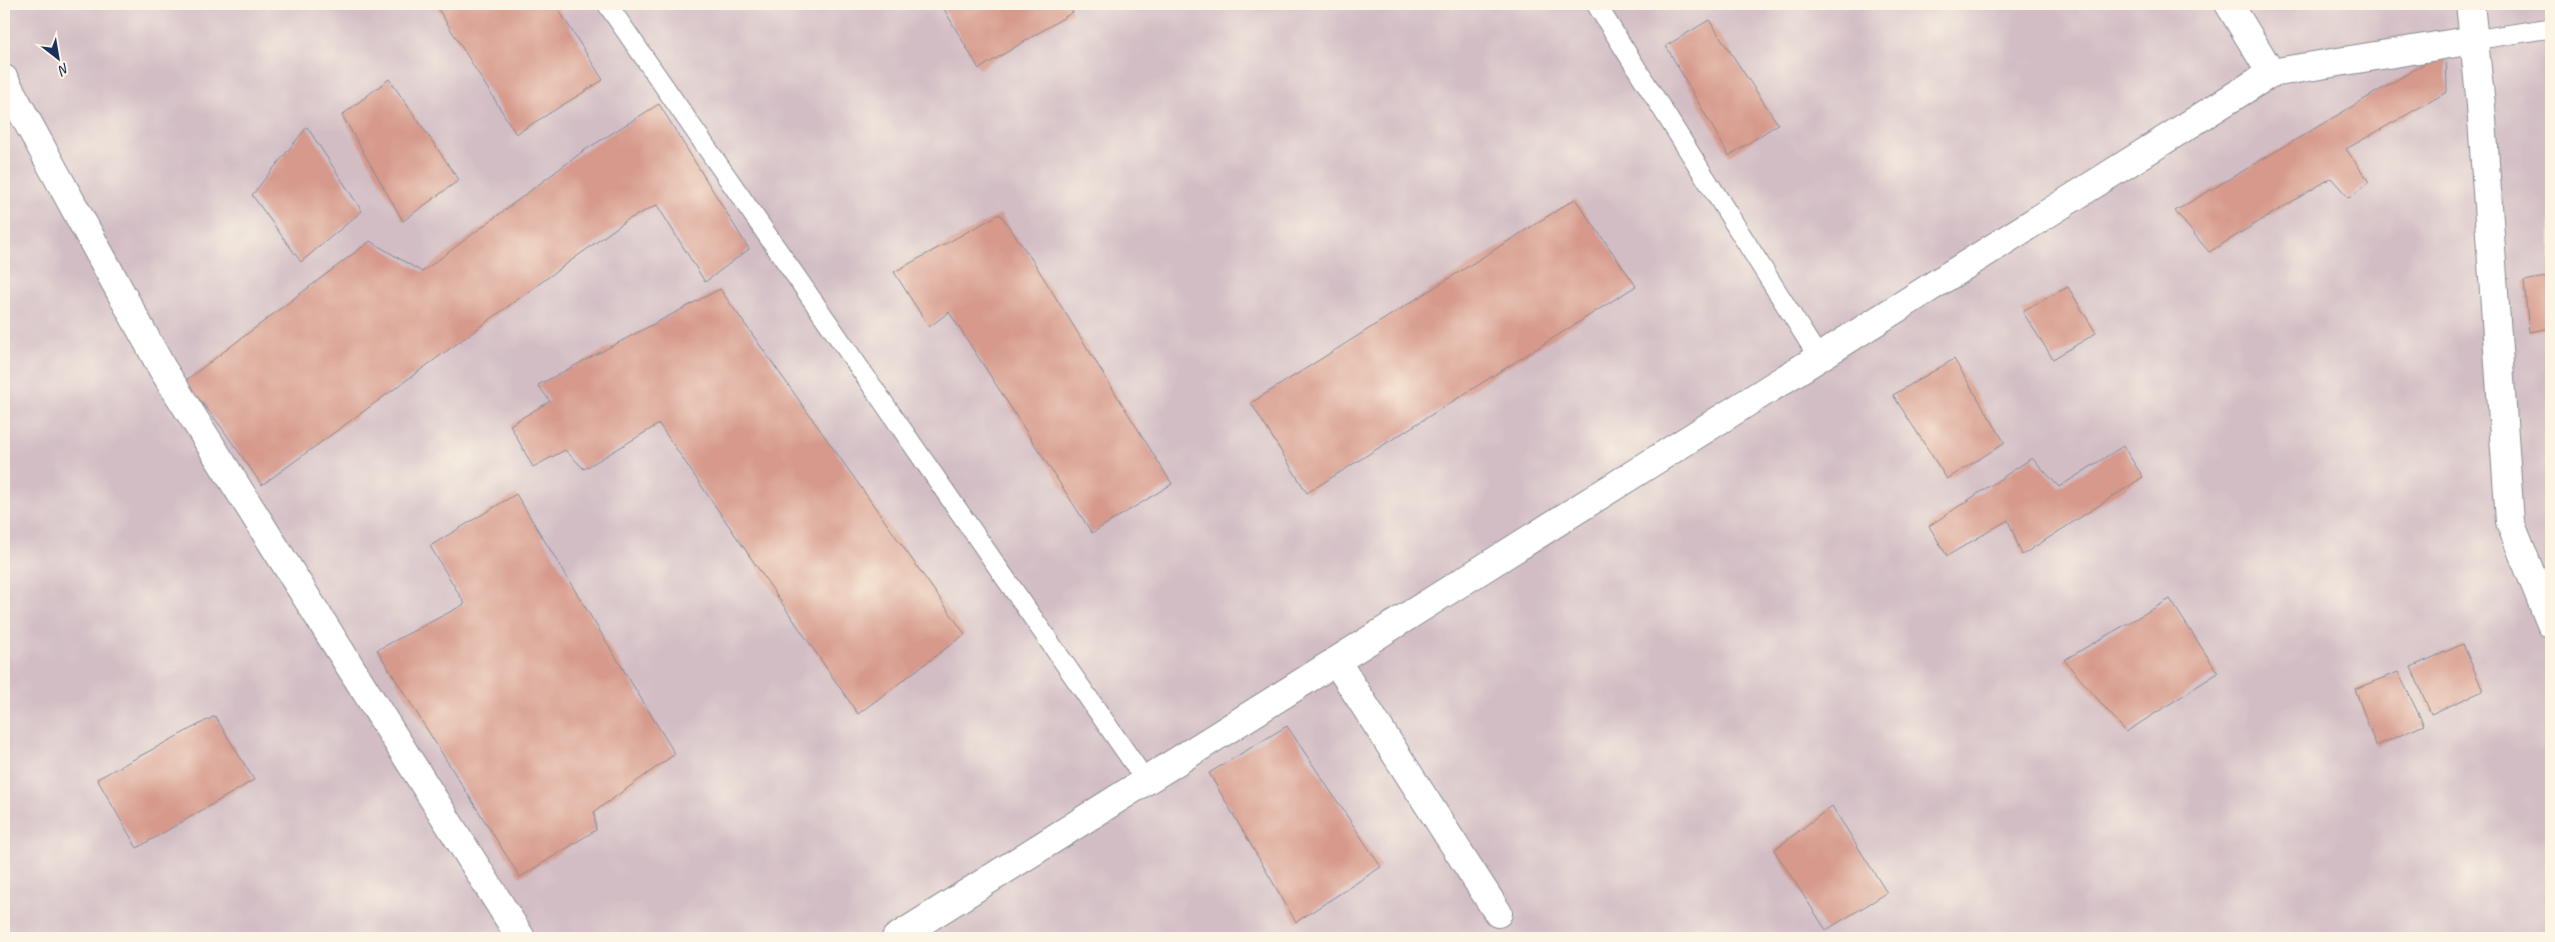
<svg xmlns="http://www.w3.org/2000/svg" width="2555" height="942" font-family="Caveat,sans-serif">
<rect width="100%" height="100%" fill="#fcf5e5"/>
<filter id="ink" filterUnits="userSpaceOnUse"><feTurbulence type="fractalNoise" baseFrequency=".02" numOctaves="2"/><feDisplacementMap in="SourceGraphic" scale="10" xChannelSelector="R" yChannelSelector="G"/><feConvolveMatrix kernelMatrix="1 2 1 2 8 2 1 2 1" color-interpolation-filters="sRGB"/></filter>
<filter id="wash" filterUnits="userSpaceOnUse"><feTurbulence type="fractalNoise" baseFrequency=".0096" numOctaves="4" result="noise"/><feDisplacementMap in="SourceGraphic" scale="20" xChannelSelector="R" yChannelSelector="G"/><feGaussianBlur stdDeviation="1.12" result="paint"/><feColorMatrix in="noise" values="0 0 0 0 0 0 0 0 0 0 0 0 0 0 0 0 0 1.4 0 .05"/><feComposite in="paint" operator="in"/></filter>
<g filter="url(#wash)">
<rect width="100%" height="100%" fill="#f3e5c9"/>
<path fill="#d2bdc5" d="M4,4H2551V938H4Z"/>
<g id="blocks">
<path fill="#d6998b" d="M435,4H555L603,80L516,134Z
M941,4H1069L1073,12L979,69Z
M1709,20L1778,124L1729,156L1666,46Z
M2446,51L2447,92L2346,149L2369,182L2349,198L2331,178L2209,252L2175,211Z
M389,79L459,180L403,221L342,115Z
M659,104L749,249L705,282L657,205L627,220L262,485L219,424L185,381L370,241L422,272L582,152Z
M307,127L362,211L301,262L252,195Z
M1575,199L1636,286L1307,493L1251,403Z
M1000,214L1033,261L1172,484L1092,533L949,312L929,327L894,272Z
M2551,276V328L2529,332L2524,281Z
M2068,287L2096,333L2053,359L2022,311Z
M720,289L965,634L858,714L659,424L584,469L565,450L533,467L510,425L550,401L538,385Z
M1954,359L2005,443L1947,479L1893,395Z
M2123,446L2143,477L2022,555L2008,520L1947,556L1929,526L2032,458L2059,487Z
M516,494L675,754L594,812L596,830L520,877L377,650L465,604L430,546Z
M2170,599L2218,673L2126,732L2064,660Z
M2463,644L2483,691L2431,714L2411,667Z
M2398,672L2424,725L2376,746L2355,689Z
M215,716L254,780L137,848L97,779Z
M1287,726L1381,867L1296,922L1209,773Z
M1832,806L1887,893L1826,930L1774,850Z"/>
</g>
</g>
<g filter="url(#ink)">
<use href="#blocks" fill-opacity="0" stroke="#878a94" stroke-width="1"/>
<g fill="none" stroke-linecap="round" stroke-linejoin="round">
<g stroke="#878a94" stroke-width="21">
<path id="lane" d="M607,4L1146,781
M1596,4L1819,358
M2474,40L2551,28"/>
</g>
<g stroke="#878a94" stroke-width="30">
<path id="street" d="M2470,4L2481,105L2510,522L2551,624
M2271,73L2474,40
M4,79L162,368L521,938
M1336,661L1498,913
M896,938L2271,73L2229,4"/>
</g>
<use href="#lane" stroke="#fff" stroke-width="19"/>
<use href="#street" stroke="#fff" stroke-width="28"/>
</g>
</g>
<rect width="2555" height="942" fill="none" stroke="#fcf5e5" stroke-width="20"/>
<g transform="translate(58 58) rotate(149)" stroke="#fcf5e5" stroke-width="4" paint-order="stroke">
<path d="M0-4L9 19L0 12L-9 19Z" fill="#1b2f5e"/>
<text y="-8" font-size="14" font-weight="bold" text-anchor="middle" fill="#1b2f5e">N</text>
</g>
</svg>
